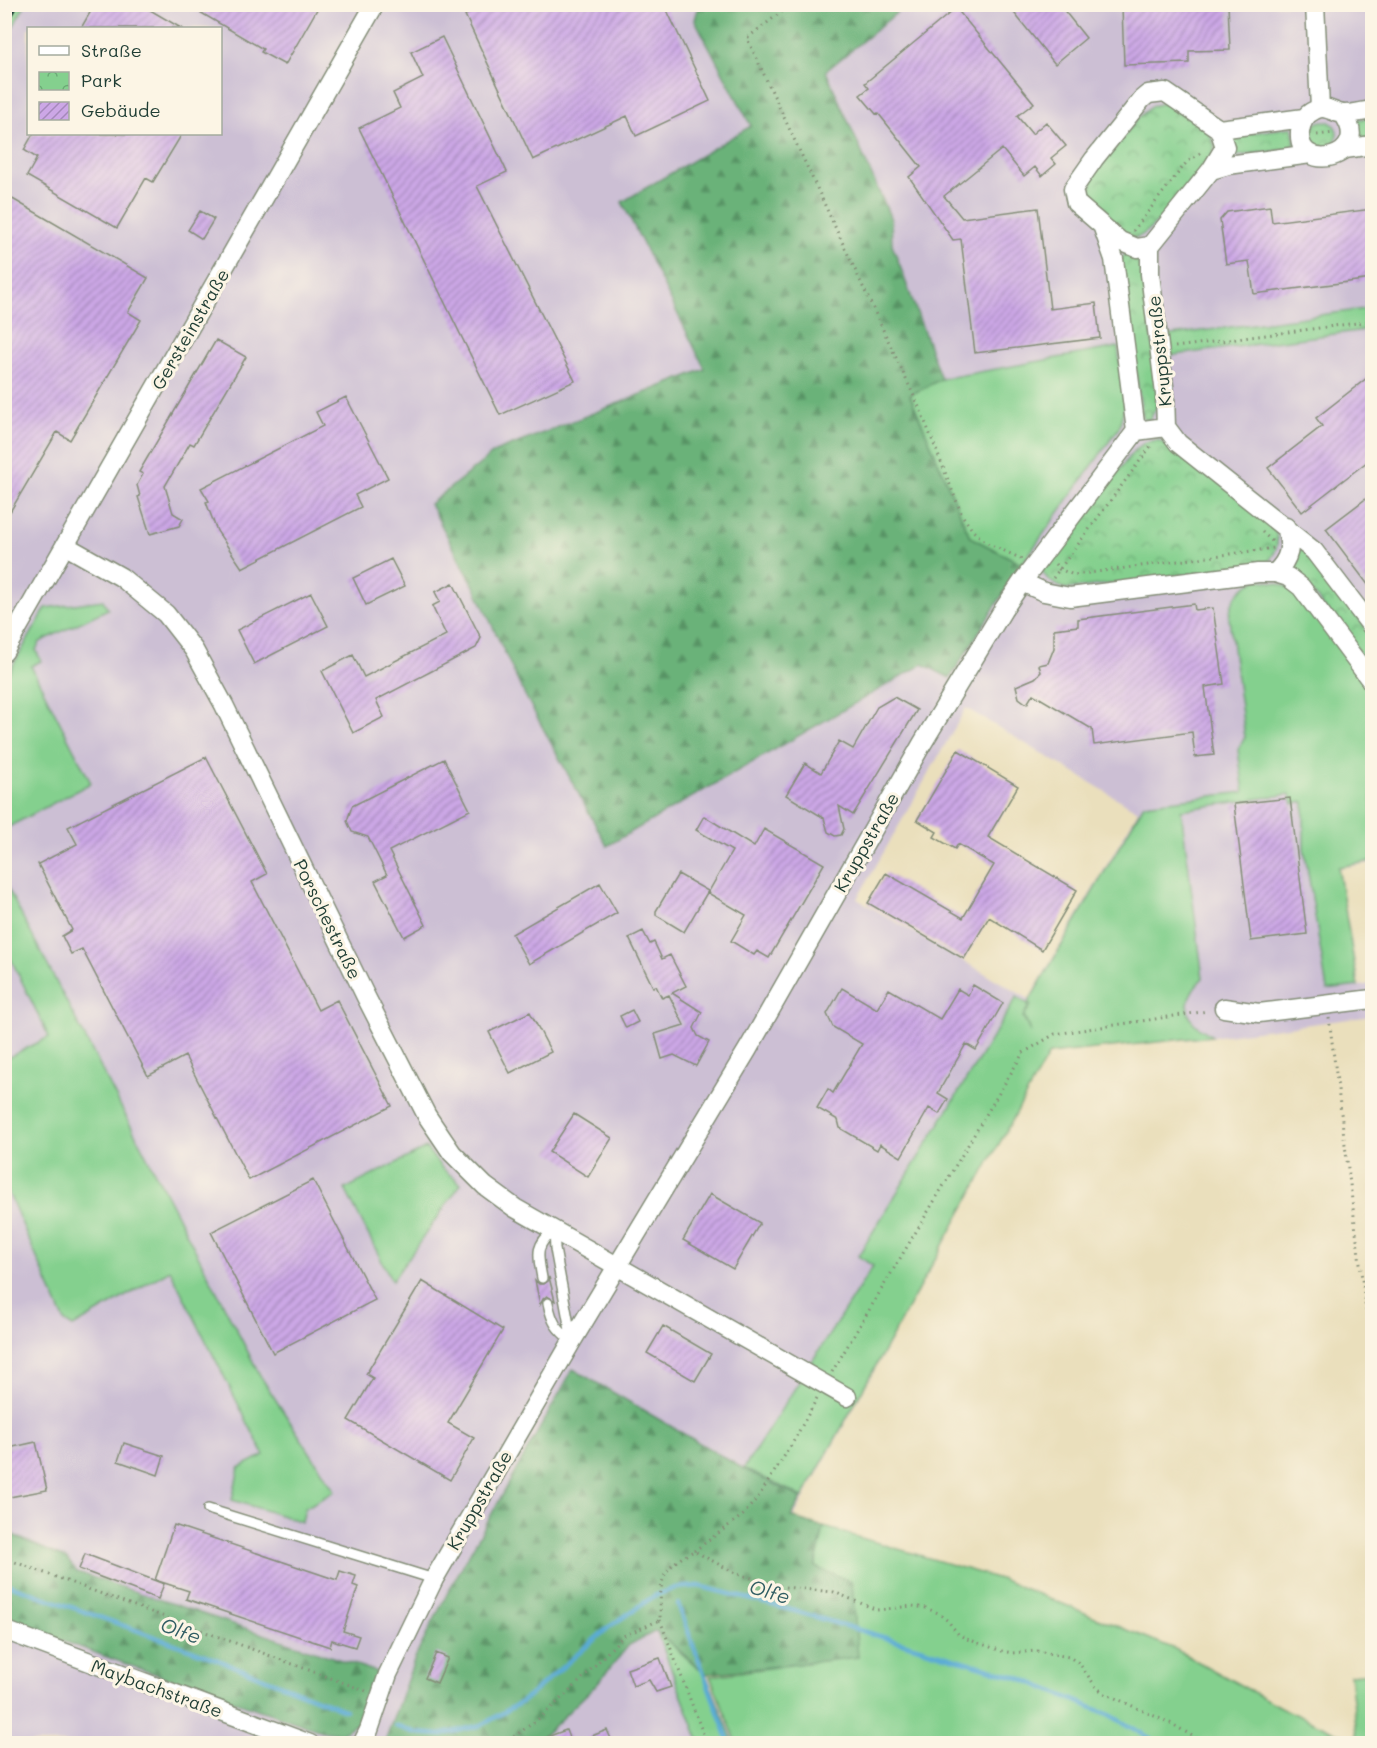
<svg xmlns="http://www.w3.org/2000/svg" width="1377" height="1748" font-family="Mali,sans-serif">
<defs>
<pattern id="forest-firs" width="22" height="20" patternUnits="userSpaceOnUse" patternTransform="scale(1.5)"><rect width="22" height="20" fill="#6bb279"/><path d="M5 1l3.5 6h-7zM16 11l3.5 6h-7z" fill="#579264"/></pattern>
<pattern id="park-crowns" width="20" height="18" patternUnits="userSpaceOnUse" patternTransform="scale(1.5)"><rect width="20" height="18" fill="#84d08e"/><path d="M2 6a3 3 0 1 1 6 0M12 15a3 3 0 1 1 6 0" fill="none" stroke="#6baa75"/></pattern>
<pattern id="building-hatch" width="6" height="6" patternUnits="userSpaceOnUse" patternTransform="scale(1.5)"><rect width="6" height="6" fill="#cca7e6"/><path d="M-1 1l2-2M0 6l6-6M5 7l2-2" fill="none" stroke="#a589bb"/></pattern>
</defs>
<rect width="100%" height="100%" fill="#fcf5e5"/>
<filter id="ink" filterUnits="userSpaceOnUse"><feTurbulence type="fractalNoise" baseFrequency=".0167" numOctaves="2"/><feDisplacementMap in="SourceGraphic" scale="12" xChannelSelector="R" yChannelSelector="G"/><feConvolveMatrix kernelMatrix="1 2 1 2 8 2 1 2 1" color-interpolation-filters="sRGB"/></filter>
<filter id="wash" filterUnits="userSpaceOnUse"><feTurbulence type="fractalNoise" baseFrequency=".008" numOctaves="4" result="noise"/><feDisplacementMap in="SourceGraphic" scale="24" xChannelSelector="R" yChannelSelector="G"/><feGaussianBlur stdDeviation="1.35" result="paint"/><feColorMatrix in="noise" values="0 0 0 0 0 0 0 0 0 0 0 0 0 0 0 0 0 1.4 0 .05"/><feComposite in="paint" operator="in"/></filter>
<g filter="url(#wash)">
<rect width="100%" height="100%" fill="#eadfbc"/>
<path fill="#ccbfd4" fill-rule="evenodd" d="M4,5H1372V863L1339,868L1359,986L1372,984V1016L1211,1037L1049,1054L707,1674L736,1743H5ZM28,28H220V134H28ZM966,708L1138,811L1029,999L857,899Z"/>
<path fill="#84d08e" stroke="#528661" stroke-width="1.5" d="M5,4L25,5L5,41L4,5Z
M1372,308V329L1167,356L1165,336Z
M1118,347L1125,404L1119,428L1022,564L970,537L910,395L941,379Z
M1256,580C1275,581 1286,585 1302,596L1372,688V861L1338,867L1358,986L1327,990L1304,848V802L1293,804L1290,794L1181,810L1203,978C1190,990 1180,1010 1196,1025C1200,1029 1207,1032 1212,1036L1049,1054L803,1497L744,1468L873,1266L858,1256L1017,997L1029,1005L1023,1017L1031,1034L1024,1016L1031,1005L1028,1003L1144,804L1244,792L1238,750L1245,737L1229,618C1231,599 1239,588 1256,580Z
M103,600L108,609L40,642L36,650L41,661L31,666L91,783L5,829V679L46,608Z
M5,883L261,1377L335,1491L305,1508L302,1522L232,1500L239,1468L264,1455L170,1270L73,1327L65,1322L5,1185V1059L49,1037L5,947Z
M426,1148L442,1168L461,1184L392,1281L345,1189Z
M824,1527L1003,1580L1175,1649L1282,1708L1358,1742L1350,1675L1372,1673V1743H737L710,1676L858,1656L815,1567Z
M657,1632L706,1675L734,1743H700Z"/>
<path fill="url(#forest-firs)" stroke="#457856" stroke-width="1.5" d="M699,5H906L826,71L891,219L892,244L941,379L910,395L970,537L1022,564L950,678L923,664L607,846L520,686L476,590L430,504L495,452L705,369L622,202L751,126L695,20Z
M573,1369L742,1468L802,1498L791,1517L824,1527L815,1567L852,1582L858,1657L707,1674L656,1631L629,1645L595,1686L536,1743L384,1744L415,1658L449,1590Z
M4,1531L67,1559L77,1572L377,1672L358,1723L340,1734L321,1731L129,1665L5,1620Z"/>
<path fill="url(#park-crowns)" stroke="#528661" stroke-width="1.5" d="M1167,102L1209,132L1215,146L1212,155C1198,173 1155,234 1135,238C1132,238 1129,238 1126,237C1107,220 1085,205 1093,176L1139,117L1152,106Z
M1372,117V138L1357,140L1355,120Z
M1311 134a13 13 0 1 1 26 0a13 13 0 1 1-26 0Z
M1292,127L1296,148L1228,157L1231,151L1232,136Z
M1127,252L1141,254L1159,393L1156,409L1149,420L1143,419L1119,261Z
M1157,440L1172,446L1273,524C1280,541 1279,551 1265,565L1067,589C1054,585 1047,581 1041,569L1134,451L1145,442Z
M1300,545L1372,635V670L1291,564Z"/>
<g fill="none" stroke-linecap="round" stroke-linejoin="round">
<path stroke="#5aabd5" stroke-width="4.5" d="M4,1583L203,1654L345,1710
M678,1604L730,1744
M396,1726L417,1733L440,1735L482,1725L523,1701L609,1627L654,1596L675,1588L699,1586L795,1611L1020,1678L1110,1715L1160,1744"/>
</g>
<g id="blocks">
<path fill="url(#building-hatch)" d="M95,4H140L181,28H81Z
M186,4H320L285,65L261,52L263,49Z
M486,4H664L710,101L636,136L627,116L533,160L465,15Z
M1007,4H1059L1086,38L1055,64Z
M1228,4L1230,50L1189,51V63L1124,65L1122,7Z
M956,8L1034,103L1017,116L1032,134L1046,122L1066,146L1051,158L1056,164L1042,176L1035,167L1024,176L1002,149L944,196L962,218L1038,208L1050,309L1096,303L1100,338L975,353L961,239L953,240L909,177L921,167L878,113L876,114L860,95L869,88L865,83Z
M442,37L507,172L477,186L575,381L500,415L359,128L400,108L393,93L423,78L411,52Z
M33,134H182L153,182L146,178L117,228L27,176L37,158L24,150Z
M4,194L148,278L128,312L141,320L70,440L57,432L4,522Z
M1270,206L1272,222L1372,209V279L1254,294L1249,261L1226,264L1220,220L1227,212Z
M200,211L214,219L202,239L188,230Z
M216,340L246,357L194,445L190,443L165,486L173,513L183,519L179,526L150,534L138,497L140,496L137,485L143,474L139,472Z
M1372,374V458L1302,512L1268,468L1322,426L1316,418Z
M346,397L388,478L355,495L361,507L242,568L217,531L206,502L209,501L201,488L323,426L316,412Z
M1372,494V590L1326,529Z
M391,559L405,586L366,605L353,578Z
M453,583L481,638L476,648L376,700L384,717L353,733L322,671L353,655L364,677L446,635L432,606L440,602L435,592Z
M311,593L328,626L254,664L237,630Z
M1194,604L1195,610L1213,608L1224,684L1205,687L1214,755L1195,757L1192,732L1094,745L1092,729L1033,694L1027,704L1019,698L1016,686L1035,678L1041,672L1039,665L1048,663L1054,648V629L1078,626V619Z
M894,697L917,710L853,815L839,806L844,829L841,835L835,836L828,832L824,818L786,795L805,763L821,773L839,741L853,749L877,707Z
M958,750L1018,786L988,837L1077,890L1042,950L989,917L964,959L868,903L886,873L963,918L994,865L958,844L955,849L934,837L937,832L917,820Z
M206,757L267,874L252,882L318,1010L337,1000L392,1106L249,1180L185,1056L148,1076L82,949L71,954L62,936L72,930L38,864L77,844L68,827Z
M444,759L470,810L389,851L426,925L404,937L375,881L387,875L368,837L352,832L347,821L352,806Z
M1290,798L1307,934L1251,941L1234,804Z
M704,816L754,847L764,829L824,864L769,958L757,951L754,955L731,941L746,915L708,893L732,851L696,830Z
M678,874L708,891L684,932L656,915V911Z
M600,883L617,913L529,964L512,934Z
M643,931L650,944L654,942L662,959L670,955L686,986L672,993L702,1012L694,1028L698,1036L709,1042L696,1066L674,1055L662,1059L655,1034L684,1025L669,995L662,998L656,986L653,987L629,938Z
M973,985L1003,1003L976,1050L966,1044L938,1093L948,1099L939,1114L929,1108L901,1157L880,1144L877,1150L840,1128L838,1120L817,1108L828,1089L833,1093L862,1044L833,1027L827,1014L842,988L877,1009L889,989L940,1019L958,989L968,995Z
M632,1010L638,1022L626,1028L620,1016Z
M530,1012L551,1052L510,1073L489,1032Z
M574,1114L612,1138L588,1177L549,1152Z
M313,1180L375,1300L273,1353L211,1232Z
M710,1194L760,1223L733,1269L683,1240Z
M549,1277L555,1301L547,1296L543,1299L540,1305L535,1280L539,1284H544L548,1281Z
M422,1281L503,1330L448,1423L474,1438L450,1480L348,1420L373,1378L366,1374Z
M663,1326L711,1354L695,1381L647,1353Z
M36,1442L47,1490L4,1498V1449Z
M124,1443L164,1456L158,1475L118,1461Z
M174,1525L337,1580L340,1571L356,1576L353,1585L358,1587L343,1631L359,1636L355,1647L332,1640L330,1647L186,1599L189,1591L155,1580Z
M85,1554L164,1584L158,1599L79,1569Z
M436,1653L448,1658L437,1683L425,1678Z
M660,1658L671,1687L656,1692L649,1680L633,1686L627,1669Z
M566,1730L571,1743H533V1742Z
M607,1730L613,1743H574Z"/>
</g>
</g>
<g filter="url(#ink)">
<use href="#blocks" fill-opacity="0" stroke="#848e78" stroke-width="1.5"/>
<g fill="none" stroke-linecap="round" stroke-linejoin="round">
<g stroke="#848e78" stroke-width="12">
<path id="service" d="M542,1278C538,1255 534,1246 554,1230L555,1249L572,1341C556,1329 552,1322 548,1303
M208,1509L434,1579"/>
</g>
<g stroke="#848e78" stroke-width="21">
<path id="minor" d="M1315,4L1320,108
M1343,114C1375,158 1297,176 1300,132C1301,122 1306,114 1315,110C1327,104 1334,114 1345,114C1354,114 1364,111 1372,110
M1219,129L1304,118
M1345,149L1372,145
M1211,170L1228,165L1311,154
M1103,228L1114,259L1136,431
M1150,246L1137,248L1120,241L1076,203L1073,189L1094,159L1142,99L1148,94L1165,92L1219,129L1225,147L1211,170L1150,246V274L1165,394L1166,427L1178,443L1314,551L1372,627
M66,546L121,577L166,614L194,650L224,705L366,997L427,1116L452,1153L485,1186L515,1208L847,1397
M1275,573C1290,559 1292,546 1286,527
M1022,582L1044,592L1070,597L1258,573H1275L1288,577L1301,587L1372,682
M4,652L375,4
M1224,1008L1259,1013L1372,999
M4,1630L310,1744
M362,1744L369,1730L388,1674L434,1579L572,1341L748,1049L922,744L1003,610L1022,582L1136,431L1166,427"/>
</g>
<path stroke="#848e78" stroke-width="3" stroke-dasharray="1.5 4.5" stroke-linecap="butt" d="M792,4L747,38L920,409L962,515L973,531L989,544L1022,559
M4,5L5,4
M1317,135L1334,133
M1133,231L1186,163L1203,151
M1175,347L1372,321
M1262,532L1273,542
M1055,564L1059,569L1074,575L1274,548
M1053,578L1151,446
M1329,1018L1372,1358
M832,1372L1023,1053L1055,1034L1208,1011
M694,1551L743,1515L759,1496L792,1444L817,1398
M4,1558L366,1691
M660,1620L707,1744
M504,1744L541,1717L575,1686L623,1636L660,1620C661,1582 657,1569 694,1551L737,1574L784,1587L834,1592L877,1610L912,1606L926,1608L938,1613L948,1621L959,1635L967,1639L1002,1651L1012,1653L1037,1651L1069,1657L1079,1663L1096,1687L1104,1693L1172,1724L1206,1744"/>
<use href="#service" stroke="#fff" stroke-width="9"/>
<use href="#minor" stroke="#fff" stroke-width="18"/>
<g stroke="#1f3d34" stroke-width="7">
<path id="rail" d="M4,23L15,4"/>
</g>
<use href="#rail" stroke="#fcf5e5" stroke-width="4.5" stroke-dasharray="14" stroke-linecap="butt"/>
</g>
</g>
<g text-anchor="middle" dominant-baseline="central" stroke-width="6" stroke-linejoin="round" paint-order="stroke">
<g font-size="18" fill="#1f3d34" stroke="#fcf5e5">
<text transform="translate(190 329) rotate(-60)">Gersteinstraße</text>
<text transform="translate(1159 351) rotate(-96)">Kruppstraße</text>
<text transform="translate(866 842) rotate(-60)">Kruppstraße</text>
<text transform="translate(328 919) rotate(64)">Porschestraße</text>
<text transform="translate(479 1500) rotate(-60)">Kruppstraße</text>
<text transform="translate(157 1688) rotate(20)">Maybachstraße</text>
</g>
<g font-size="20" font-style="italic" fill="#315e64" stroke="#fcf5e5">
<text transform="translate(770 1591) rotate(16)">Olfe</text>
<text transform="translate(181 1630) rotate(20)">Olfe</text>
</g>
</g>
<rect width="1377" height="1748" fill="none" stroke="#fcf5e5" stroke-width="24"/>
<rect x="27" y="27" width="195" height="108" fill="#fcf5e5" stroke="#a4ab9e" stroke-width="1.5"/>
<rect x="39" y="46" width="30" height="9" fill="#ffffff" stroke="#a4ab9e" stroke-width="1.5"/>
<text x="81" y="57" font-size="18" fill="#1f3d34">Straße</text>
<rect x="39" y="72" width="30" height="18" fill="url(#park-crowns)" stroke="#a4ab9e" stroke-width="1.5"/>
<text x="81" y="87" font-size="18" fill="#1f3d34">Park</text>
<rect x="39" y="102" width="30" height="18" fill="url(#building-hatch)" stroke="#a4ab9e" stroke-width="1.5"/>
<text x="81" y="117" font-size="18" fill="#1f3d34">Gebäude</text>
</svg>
